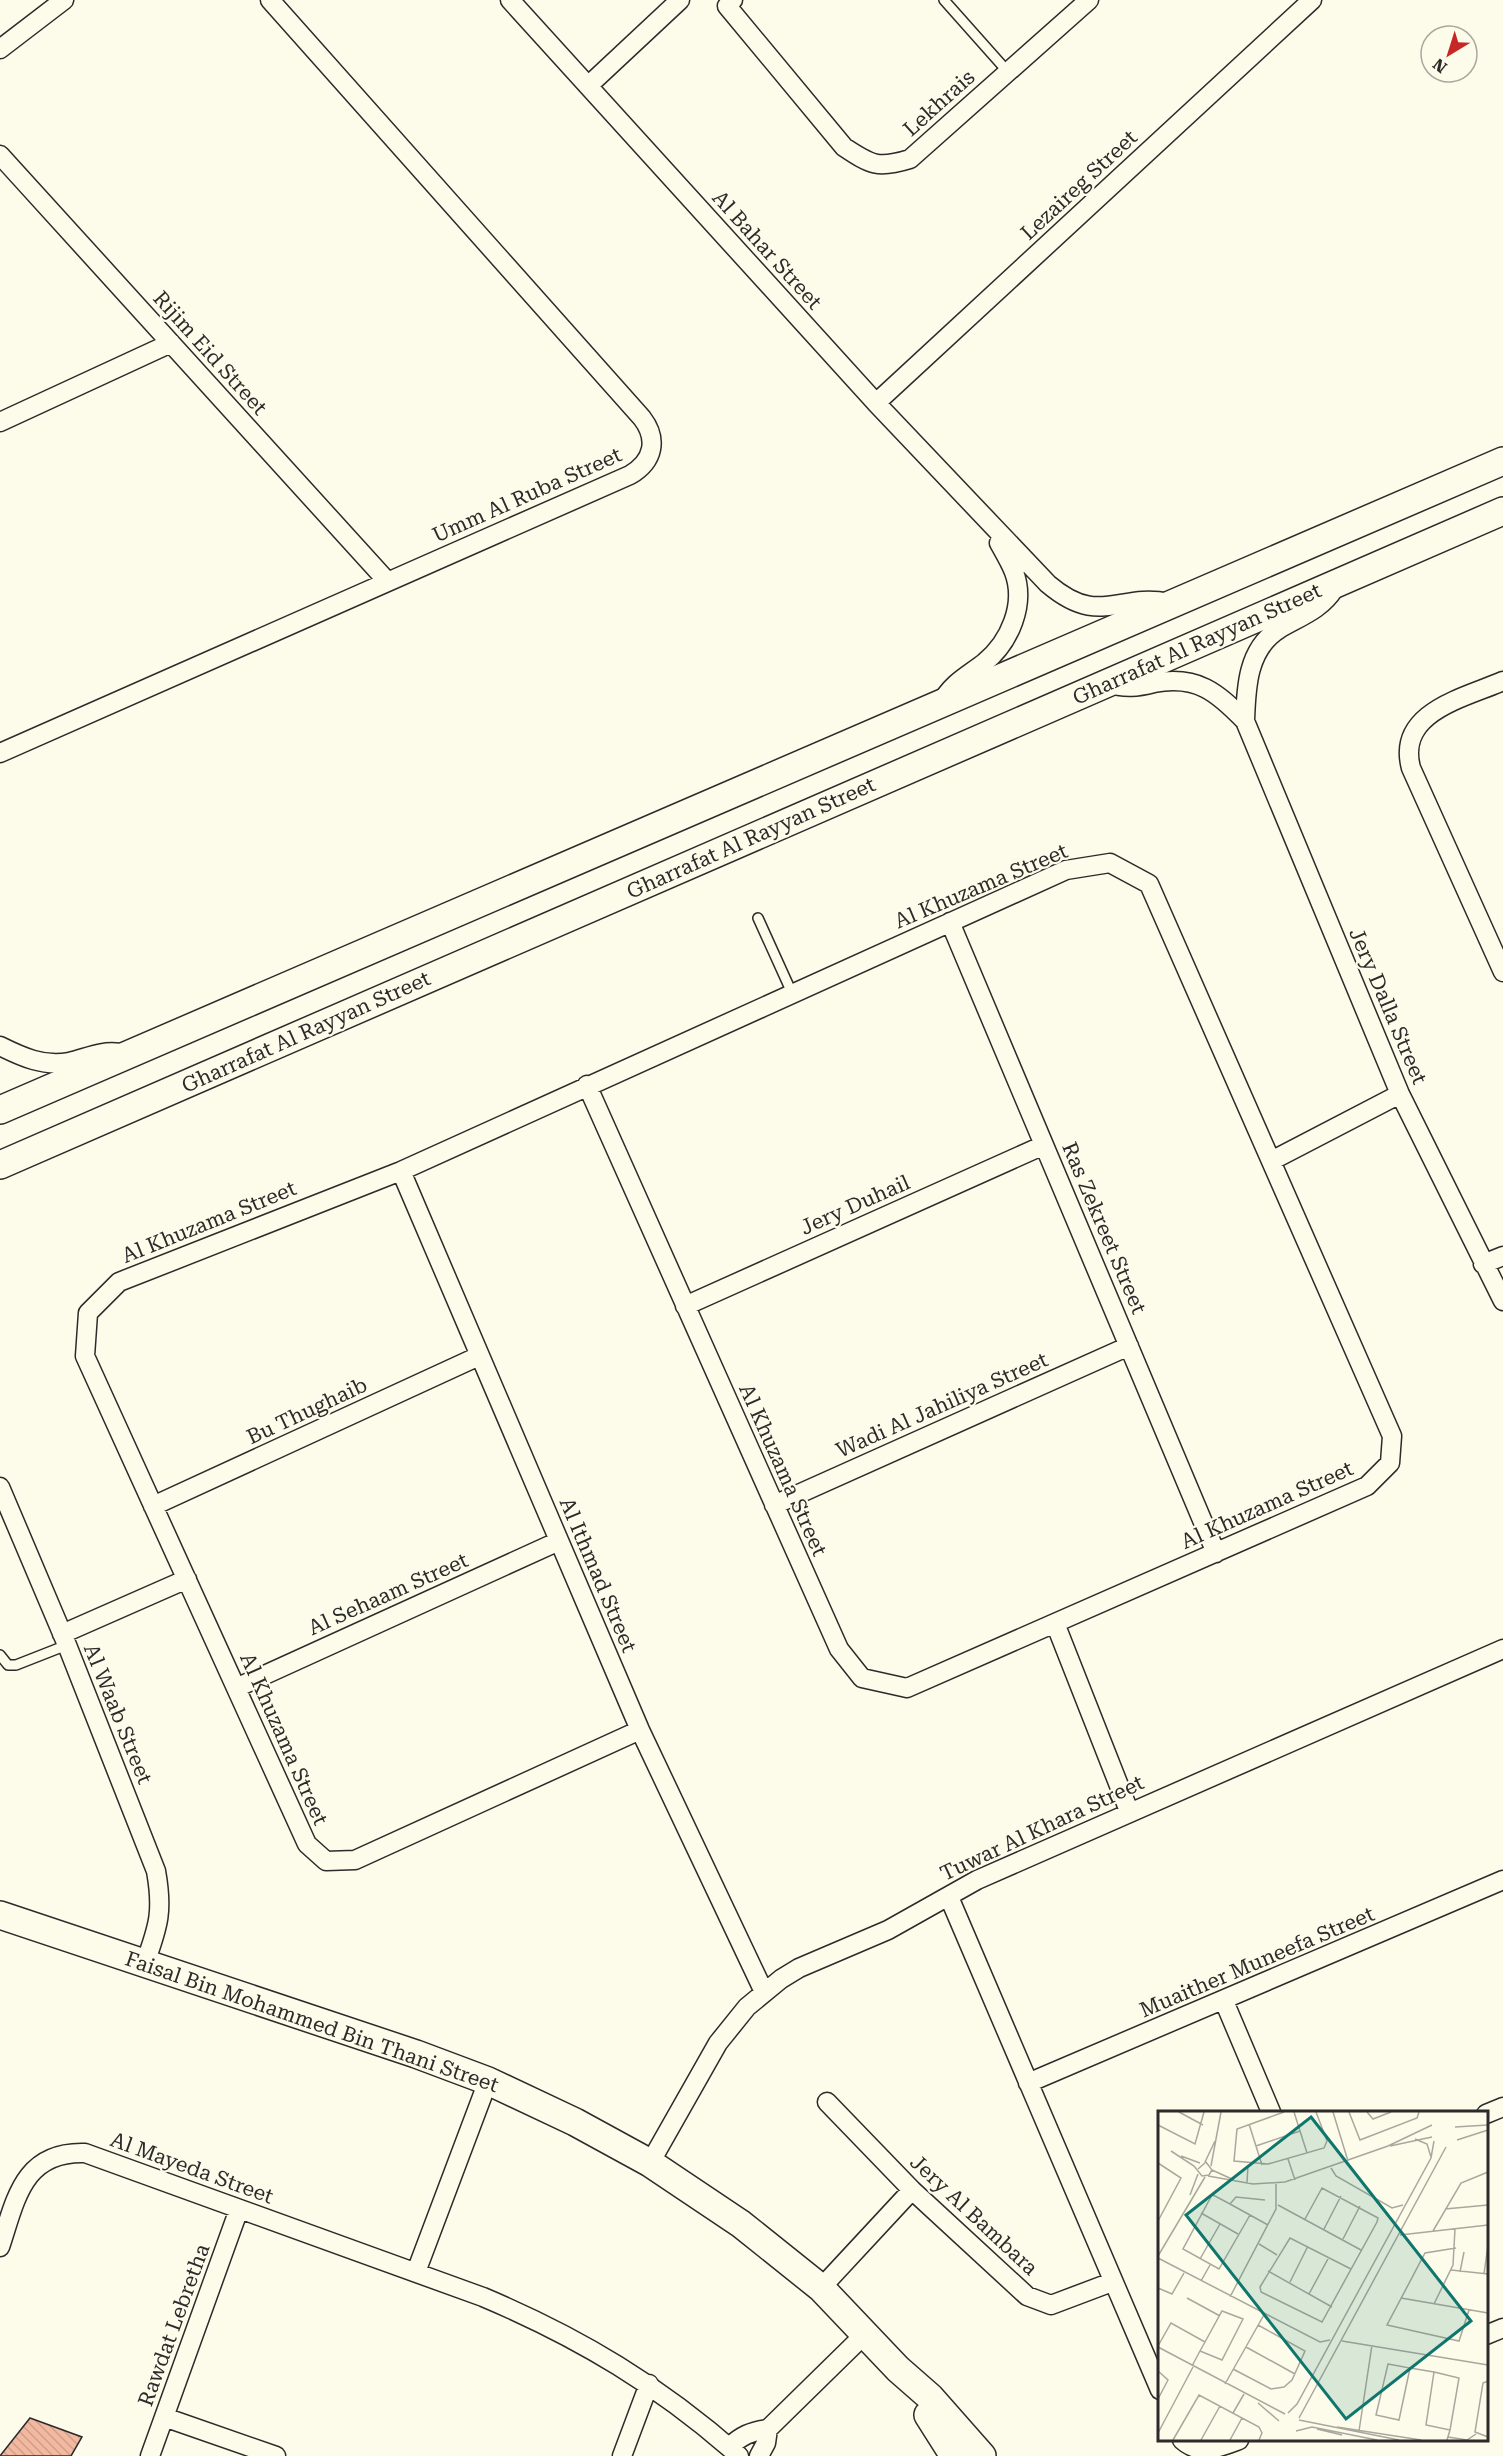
<svg xmlns="http://www.w3.org/2000/svg" width="1503" height="2456" font-family="'Roboto Serif',serif">
<defs>
<pattern id="building-back-hatch" width="6" height="6" patternUnits="userSpaceOnUse" patternTransform="scale(1.5)"><rect width="6" height="6" fill="#f2b8a0"/><path d="M-1 5l2 2M0 0l6 6M5-1l2 2" fill="none" stroke="#d09e8a"/></pattern>
</defs>
<rect width="100%" height="100%" fill="#fdfbea"/>
<path fill="url(#building-back-hatch)" stroke="#2b2b2b" stroke-width="1.5" d="M30,2418L82,2437L71,2456H0Z"/>
<g fill="none" stroke-linecap="round" stroke-linejoin="round">
<g stroke="#2b2b2b" stroke-width="12">
<path id="lane" d="M944,0L1008,72
M758,918L792,993
M0,1655L8,1665H16L67,1645"/>
</g>
<g stroke="#2b2b2b" stroke-width="21">
<path id="street" d="M510,0L876,403L1048,584C1100,628 1118,592 1169,603
M733,0L727,6L844,147C871,165 878,169 910,159L1089,0
M0,49L64,0
M588,86L680,0
M0,155L387,581
M876,403L1312,0
M0,422L171,343
M1503,681C1464,698 1396,712 1411,768L1503,972
M1108,683C1125,689 1138,687 1154,683C1197,675 1217,692 1245,721L1400,1094L1503,1301
M941,703C952,683 967,676 984,663C1010,642 1026,604 1014,572C1010,562 1004,552 999,543
M1245,721C1246,689 1247,649 1279,629C1299,617 1321,610 1334,589
M0,753L630,475C654,461 658,439 642,418L270,0
M950,922L1216,1553
M0,1046C22,1057 44,1067 69,1062C87,1058 101,1050 120,1053
M587,1085L839,1649L862,1678L907,1688L1367,1486L1390,1463L1392,1436L1149,884L1110,863L1066,870L401,1171L119,1282L88,1313L85,1356L307,1844L326,1861L355,1860L640,1730
M1271,1161L1400,1094
M401,1171L640,1730L764,1992
M1483,1264L1503,1256
M685,1306L1044,1145
M0,1487L67,1645L156,1871C163,1910 159,1925 145,1963
M774,1505L1129,1346
M153,1506L479,1356
M1055,1623L1129,1811
M62,1634L187,1579
M236,1688L559,1541
M949,1897L1160,2390
M1224,2001L1271,2112
M1028,2083L1503,1880
M827,2102L912,2190L1027,2296L1051,2305L1112,2282
M1486,2114L1503,2107
M650,2163L718,2043L747,2007L781,1979L799,1968L888,1930L977,1880L1503,1649
M0,2247C16,2199 23,2151 85,2153L483,2297C580,2338 660,2386 739,2456
M416,2272L488,2081
M821,2288L912,2190
M1486,2335L1503,2328
M164,2417L276,2456
M1182,2440C1200,2456 1218,2448 1239,2440
M729,2447C741,2436 751,2431 768,2429L866,2333
M150,2456L239,2209
M622,2456L649,2384
M759,2456L766,2443L768,2429"/>
</g>
<g stroke="#2b2b2b" stroke-width="30">
<path id="secondary" d="M0,1110L1503,461
M0,1165L1503,511
M0,1915L416,2054L488,2081L575,2122L650,2163L741,2224L821,2288L898,2369L930,2397L982,2456
M928,2415L954,2456"/>
</g>
<use href="#lane" stroke="#fdfbea" stroke-width="9"/>
<use href="#street" stroke="#fdfbea" stroke-width="18"/>
<use href="#secondary" stroke="#fdfbea" stroke-width="27"/>
</g>
<g text-anchor="middle" dominant-baseline="central" stroke-width="4.5" stroke-linejoin="round" paint-order="stroke">
<g font-size="21" fill="#2b2b2b" stroke="#fdfbea">
<text transform="translate(939 103) rotate(-42)">Lekhrais</text>
<text transform="translate(1079 185) rotate(-43)">Lezaireg Street</text>
<text transform="translate(767 250) rotate(48)">Al Bahar Street</text>
<text transform="translate(210 353) rotate(48)">Rijim Eid Street</text>
<text transform="translate(527 495) rotate(-24)">Umm Al Ruba Street</text>
<text transform="translate(1197 644) rotate(-24)">Gharrafat Al Rayyan Street</text>
<text transform="translate(751 838) rotate(-24)">Gharrafat Al Rayyan Street</text>
<text transform="translate(981 886) rotate(-23)">Al Khuzama Street</text>
<text transform="translate(1388 1006) rotate(67)">Jery Dalla Street</text>
<text transform="translate(306 1032) rotate(-24)">Gharrafat Al Rayyan Street</text>
<text transform="translate(855 1205) rotate(-24)">Jery Duhail</text>
<text transform="translate(209 1222) rotate(-22)">Al Khuzama Street</text>
<text transform="translate(1104 1228) rotate(67)">Ras Zekreet Street</text>
<text transform="translate(942 1405) rotate(-24)">Wadi Al Jahiliya Street</text>
<text transform="translate(307 1411) rotate(-25)">Bu Thughaib</text>
<text transform="translate(783 1470) rotate(66)">Al Khuzama Street</text>
<text transform="translate(1267 1505) rotate(-24)">Al Khuzama Street</text>
<text transform="translate(598 1575) rotate(67)">Al Ithmad Street</text>
<text transform="translate(388 1594) rotate(-24)">Al Sehaam Street</text>
<text transform="translate(118 1714) rotate(68)">Al Waab Street</text>
<text transform="translate(284 1739) rotate(66)">Al Khuzama Street</text>
<text transform="translate(1042 1828) rotate(-25)">Tuwar Al Khara Street</text>
<text transform="translate(1257 1962) rotate(-23)">Muaither Muneefa Street</text>
<text transform="translate(312 2022) rotate(19)">Faisal Bin Mohammed Bin Thani Street</text>
<text transform="translate(192 2168) rotate(20)">Al Mayeda Street</text>
<text transform="translate(974 2215) rotate(43)">Jery Al Bambara</text>
<text transform="translate(174 2325) rotate(-70)">Rawdat Lebretha</text>
</g>
</g>
<g transform="translate(1158 2111)">
<rect width="330" height="330" fill="#fdfbea"/>
<path fill="none" stroke="#a9a89e" stroke-width="1.5" d="M21,1L45,14M126,1L79,18L76,50L110,53L166,37L169,30L158,1M136,1L149,42M175,1L190,50M191,1L202,29L259,7L261,1M209,1L215,8L233,1M91,13L104,54M0,14L37,33L46,1M297,16L330,14M257,28L269,33L273,46M299,29L330,19M98,35L142,20M232,35L274,26M13,40L36,55L44,65L51,64L54,59L48,51L40,58M23,45L42,52M130,48L137,69M47,51L57,30M0,52L23,67L0,110M53,55L63,1M173,57L178,65L234,97L245,94M54,59L76,69M50,65L95,73L127,71L230,35L274,14M89,72L90,54M32,84L40,63M72,93L78,86L107,89M120,94L203,139M287,98L330,94M43,102L80,123M92,104L61,158L25,138L54,84L57,85L72,93L92,104L110,114M147,108L164,77L220,107L219,111L164,211L103,181L102,176L132,127L193,158M166,118L183,85M275,120L303,72L330,61M242,124L330,114M185,128L202,95M101,133L119,144M298,137L267,142L229,214L301,230L311,199M0,145L47,66M0,147L162,231L172,229M42,148L62,113M293,159L330,163M110,160L174,196M302,161L306,141M326,163L330,134M43,170L52,154M132,171L150,135M0,177L14,183L26,162M151,183L171,146M72,186L118,98V73M29,187L62,205M243,187L330,202M276,193L295,154L297,118M184,230L330,254M0,235L13,212L47,231M0,236L127,303M88,236L137,263M230,253L252,257L241,309L218,304ZM34,255L42,240L47,231L64,200L85,208L64,249L42,240M252,257L276,261M75,258L113,278L126,276L134,269L147,240L100,214M0,260L10,269L0,288M330,270L325,272L317,321L330,326M67,273L107,202M100,292L121,310M75,302L86,283M130,302L139,293L273,47L276,30M141,307L288,36M141,309L241,329M179,316L263,329M159,318L184,324M138,320L154,316L219,329M201,320L214,234M0,322L35,256M290,326L309,329L318,323M15,329L41,284L101,316L104,322L101,329M43,329L62,295M72,329L84,307M289,329L292,319L301,267L276,261L268,314L292,319"/>
<path fill="#0f766e" fill-opacity="0.15" stroke="#0f766e" stroke-width="3" d="M153,6L313,210L188,308L28,104Z"/>
<rect width="330" height="330" fill="none" stroke="#2b2b2b" stroke-width="3"/>
</g>
<g transform="translate(1449 54) rotate(218)"><circle r="28" fill="#fdfbea" stroke="#a9a89e" stroke-width="1.5"/>
<path d="M0-4.5L10 22L0 15L-10 22Z" fill="#c62828"/>
<text y="-9" font-size="16" font-weight="bold" text-anchor="middle" fill="#2b2b2b">N</text>
</g>
</svg>
